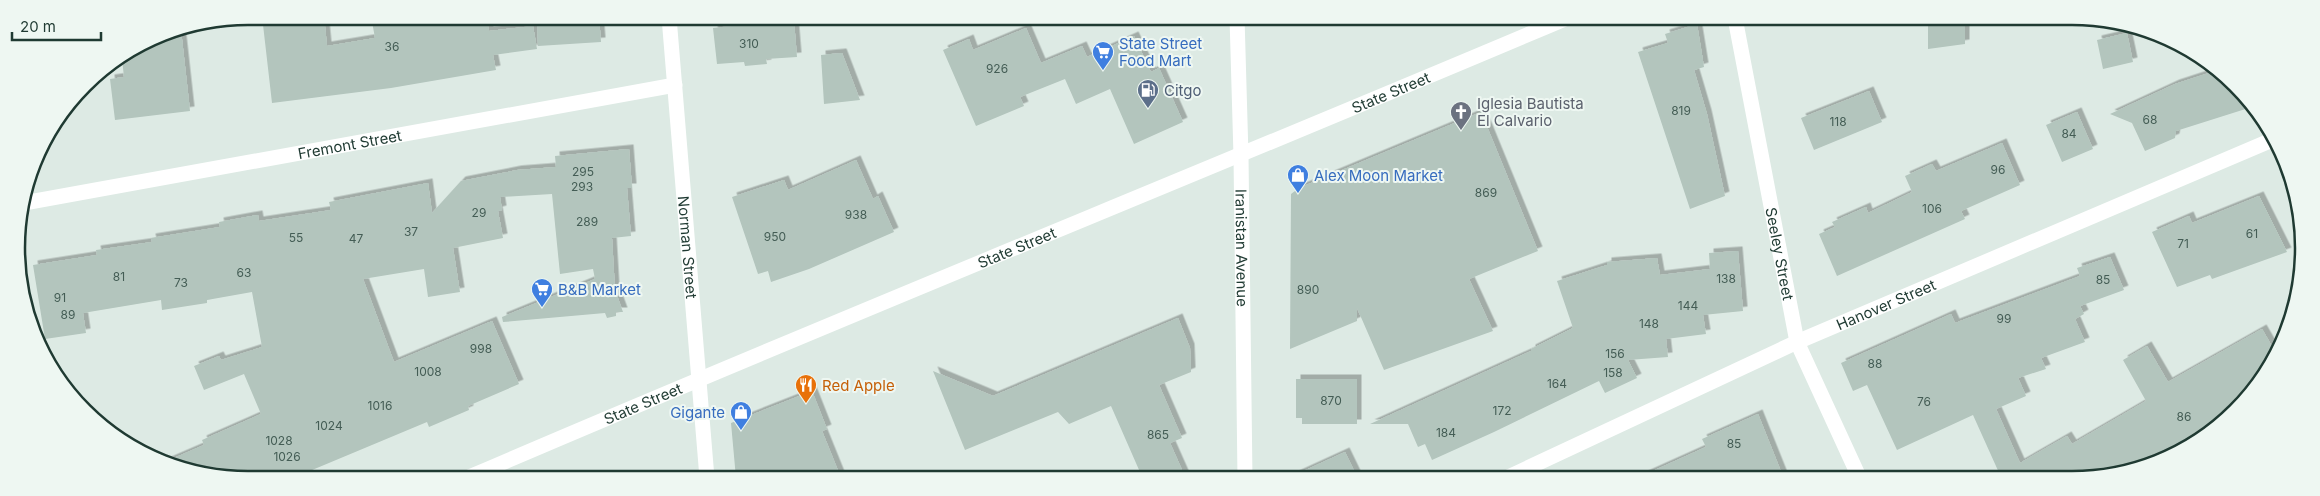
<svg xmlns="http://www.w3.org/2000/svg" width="2320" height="496" font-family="Inter,sans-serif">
<defs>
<filter id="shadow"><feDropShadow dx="4.5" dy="-4.5" stdDeviation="0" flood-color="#0004"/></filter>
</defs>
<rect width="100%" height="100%" fill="#ddeae4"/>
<path fill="#b3c5bd" filter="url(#shadow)" d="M262,16H324L327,46L375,38L371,16H486L489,31L533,26L537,49L493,55L496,70L391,88L272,103Z
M537,17H599L601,42L538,46Z
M764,18L765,24L794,21L797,57L766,59L767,64L745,66L744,62L717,64L713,28L742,25L741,21Z
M1928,18H1965V44L1928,49Z
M1697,24L1704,67L1694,70L1707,114L1725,196L1690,209L1638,52L1668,43L1665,34Z
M1026,28L1041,63L1082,46L1087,57L1134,36L1151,72L1159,68L1183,122L1134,144L1110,89L1076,104L1065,79L1020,97L1024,106L976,126L943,50L969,39L973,50Z
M181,30L190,111L115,120L110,79L124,77L122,59L160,34Z
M2127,33L2133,62L2103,69L2097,40Z
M842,53L860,100L824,104L821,55Z
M2215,71L2255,106L2176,131L2175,138L2145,151L2132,123L2110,114L2175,84Z
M1869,91L1882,122L1814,150L1801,118Z
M1481,112L1538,251L1469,279L1493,331L1384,370L1357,308V321L1290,349L1291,194L1299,188Z
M2077,112L2093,149L2062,162L2046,125Z
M2002,143L2020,185L1961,211L1965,219L1837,276L1819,234L1835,227L1832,222L1866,207L1868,213L1912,192L1905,176L1932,164L1936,171Z
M629,149L632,188H627L631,236L612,238L615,290L623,312H616V316L607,318L605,313L503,322L502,317L595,279L593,269L560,274L552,194L500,197L502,210L498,211L503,238L453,248L460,292L428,297L424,269L363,279L394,362L492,321L519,384L468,406L469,410L429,427L427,422L293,478H218L167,461L204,445L202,440L261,414L244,374L204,390L194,366L219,356L221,360L262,347L252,292L207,300V303L162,310L161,300L83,313L86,333L45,339L33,265L97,255L96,250L152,242L151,238L220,227L219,222L258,215L259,221L331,210L329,202L428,183L432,213L461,181L517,170L556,167L555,156Z
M856,160L873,199L878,196L894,232L809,269L771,282L768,271L758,274L732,197L784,180L788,190Z
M2259,196L2287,252L2212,279L2210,275L2177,287L2152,232L2189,216L2192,223Z
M1738,251L1743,311L1703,315L1706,334L1666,339L1668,357L1628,360L1637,378L1605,393L1599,381L1494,432L1432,460L1425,444L1418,447L1408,424H1370L1531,351V349L1573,328L1557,281L1607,265V262L1657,258L1660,275L1710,269L1709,253Z
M2110,257L2124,290L2080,306L2084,314L2075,319L2085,342L2041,358L2046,369L2018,378L2026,396L1996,409L2020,463L2067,436L2072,444L2146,401L2123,360L2147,346L2168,382L2262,329L2277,355L2236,412L2161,462L2087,479H1993L2000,475L1973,415L1897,450L1867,385L1853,391L1841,363L1951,314L1955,323L2080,276L2077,268Z
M1178,318L1190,348L1191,372L1159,385L1182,438L1170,443L1186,479H1143L1111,406L1069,424L1058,412L965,450L933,371L993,396Z
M1296,379H1357V424H1302V418H1296Z
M812,391L827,429L822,431L841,478H736L731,423Z
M1758,414L1784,479H1635L1706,447L1702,439Z
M1345,452L1358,479H1286Z"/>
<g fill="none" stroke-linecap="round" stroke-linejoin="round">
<g stroke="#fff" stroke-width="15">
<path id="s1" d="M669,17L707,478"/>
<path id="s2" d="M1735,18L1797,342L1860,479"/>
<path id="s3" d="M24,203L675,85"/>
<path id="s4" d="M1504,479L1797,342L2272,140"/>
</g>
<path stroke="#fff" stroke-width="15" id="s5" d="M1237,17L1241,156L1245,479"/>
<path stroke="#fff" stroke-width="15" id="s6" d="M467,478C832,321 1201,173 1567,18"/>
</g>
<defs>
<g id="supermarket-pin" transform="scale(1.125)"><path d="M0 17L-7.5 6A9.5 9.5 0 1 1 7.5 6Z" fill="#3f7fe0" stroke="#eef7f2"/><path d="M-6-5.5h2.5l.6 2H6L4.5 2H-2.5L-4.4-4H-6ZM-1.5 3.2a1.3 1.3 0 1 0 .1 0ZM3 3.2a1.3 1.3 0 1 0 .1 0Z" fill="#fff"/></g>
<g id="fuel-pin" transform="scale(1.125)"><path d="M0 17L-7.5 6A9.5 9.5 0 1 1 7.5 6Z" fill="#5c6f8a" stroke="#eef7f2"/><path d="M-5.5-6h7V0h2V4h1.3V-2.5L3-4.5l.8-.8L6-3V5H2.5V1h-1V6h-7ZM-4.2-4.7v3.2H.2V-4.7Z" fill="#fff"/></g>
<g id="church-pin" transform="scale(1.125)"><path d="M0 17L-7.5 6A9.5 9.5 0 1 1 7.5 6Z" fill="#6b7280" stroke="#eef7f2"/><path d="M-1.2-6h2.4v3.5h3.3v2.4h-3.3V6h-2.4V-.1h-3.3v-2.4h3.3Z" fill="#fff"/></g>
<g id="shop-pin" transform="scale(1.125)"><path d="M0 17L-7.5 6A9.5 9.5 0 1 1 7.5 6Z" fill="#3f7fe0" stroke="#eef7f2"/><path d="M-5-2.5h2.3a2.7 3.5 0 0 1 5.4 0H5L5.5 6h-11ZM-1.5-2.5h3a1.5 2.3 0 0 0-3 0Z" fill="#fff"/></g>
<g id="restaurant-pin" transform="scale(1.125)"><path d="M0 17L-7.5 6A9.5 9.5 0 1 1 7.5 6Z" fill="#e8710a" stroke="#eef7f2"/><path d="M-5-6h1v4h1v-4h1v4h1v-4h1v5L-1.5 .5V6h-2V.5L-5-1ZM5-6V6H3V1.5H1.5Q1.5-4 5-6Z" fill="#fff"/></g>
</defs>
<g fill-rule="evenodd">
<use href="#supermarket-pin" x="1103" y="52"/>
<use href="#fuel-pin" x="1148" y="90"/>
<use href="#church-pin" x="1461" y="112"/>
<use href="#shop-pin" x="1298" y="175"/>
<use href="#supermarket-pin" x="542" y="289"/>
<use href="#restaurant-pin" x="806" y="385"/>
<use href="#shop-pin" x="741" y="412"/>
</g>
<g text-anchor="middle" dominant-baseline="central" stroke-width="4" stroke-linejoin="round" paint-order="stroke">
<g font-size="12" fill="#445d55">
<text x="749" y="43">310</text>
<text x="392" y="46">36</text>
<text x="997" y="68">926</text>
<text x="1681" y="110">819</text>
<text x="2150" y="119">68</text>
<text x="1838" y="121">118</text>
<text x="2069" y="133">84</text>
<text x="1998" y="169">96</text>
<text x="583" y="171">295</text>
<text x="582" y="186">293</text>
<text x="1486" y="192">869</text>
<text x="1932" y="208">106</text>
<text x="479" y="212">29</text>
<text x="856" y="214">938</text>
<text x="587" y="221">289</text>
<text x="411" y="231">37</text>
<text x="2252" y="233">61</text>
<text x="775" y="236">950</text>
<text x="296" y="237">55</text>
<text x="356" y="238">47</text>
<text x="2183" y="243">71</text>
<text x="244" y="272">63</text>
<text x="119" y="276">81</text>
<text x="1726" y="278">138</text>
<text x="2103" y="279">85</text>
<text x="181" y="282">73</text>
<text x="1308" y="289">890</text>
<text x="60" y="297">91</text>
<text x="1688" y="305">144</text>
<text x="68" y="314">89</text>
<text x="2004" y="318">99</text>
<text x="1649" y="323">148</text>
<text x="481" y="348">998</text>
<text x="1615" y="353">156</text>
<text x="1875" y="363">88</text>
<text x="428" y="371">1008</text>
<text x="1613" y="372">158</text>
<text x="1557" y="383">164</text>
<text x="1331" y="400">870</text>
<text x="1924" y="401">76</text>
<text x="380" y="405">1016</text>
<text x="1502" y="410">172</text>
<text x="2184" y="416">86</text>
<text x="329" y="425">1024</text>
<text x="1446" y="432">184</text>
<text x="1158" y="434">865</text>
<text x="279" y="440">1028</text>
<text x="1734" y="443">85</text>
<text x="287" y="456">1026</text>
</g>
<g font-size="15" fill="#366cbe" stroke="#eef7f2" text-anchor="start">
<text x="1119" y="43">State Street<tspan x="1119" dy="17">Food Mart</tspan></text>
<text x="1314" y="175">Alex Moon Market</text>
<text x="558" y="289">B&amp;B Market</text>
<text x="725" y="412" text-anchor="end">Gigante</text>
</g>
<g font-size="15" fill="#4e5e75" stroke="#eef7f2" text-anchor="start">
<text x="1164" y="90">Citgo</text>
</g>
<g font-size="15" fill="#1f3a32" stroke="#eef7f2">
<text stroke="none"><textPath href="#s6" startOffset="1001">State Street</textPath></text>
<text stroke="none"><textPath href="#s3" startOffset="331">Fremont Street</textPath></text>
<text stroke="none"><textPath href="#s1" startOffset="231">Norman Street</textPath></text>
<text stroke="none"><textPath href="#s6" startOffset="596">State Street</textPath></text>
<text stroke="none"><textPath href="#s5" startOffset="231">Iranistan Avenue</textPath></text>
<text stroke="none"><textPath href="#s2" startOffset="240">Seeley Street</textPath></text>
<text stroke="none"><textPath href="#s4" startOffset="420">Hanover Street</textPath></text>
<text stroke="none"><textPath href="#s6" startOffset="191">State Street</textPath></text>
</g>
<g font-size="15" fill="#5b616d" stroke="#eef7f2" text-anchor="start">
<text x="1477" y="103">Iglesia Bautista<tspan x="1477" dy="17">El Calvario</tspan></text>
</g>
<g font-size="15" fill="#c56008" stroke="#eef7f2" text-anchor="start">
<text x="822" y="385">Red Apple</text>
</g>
</g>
<path d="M0 0H2320V496H0ZM248 25H2072A223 223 0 0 1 2295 248V248A223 223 0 0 1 2072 471H248A223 223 0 0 1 25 248V248A223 223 0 0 1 248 25Z" fill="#eef7f2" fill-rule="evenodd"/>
<path fill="none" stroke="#1f3a32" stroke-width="2.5" d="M248 25H2072A223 223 0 0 1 2295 248V248A223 223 0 0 1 2072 471H248A223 223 0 0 1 25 248V248A223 223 0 0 1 248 25Z"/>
<path d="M12 32v8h89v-8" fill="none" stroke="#1f3a32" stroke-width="2.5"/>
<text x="20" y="32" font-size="15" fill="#1f3a32" stroke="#eef7f2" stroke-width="4" paint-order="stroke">20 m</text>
</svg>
